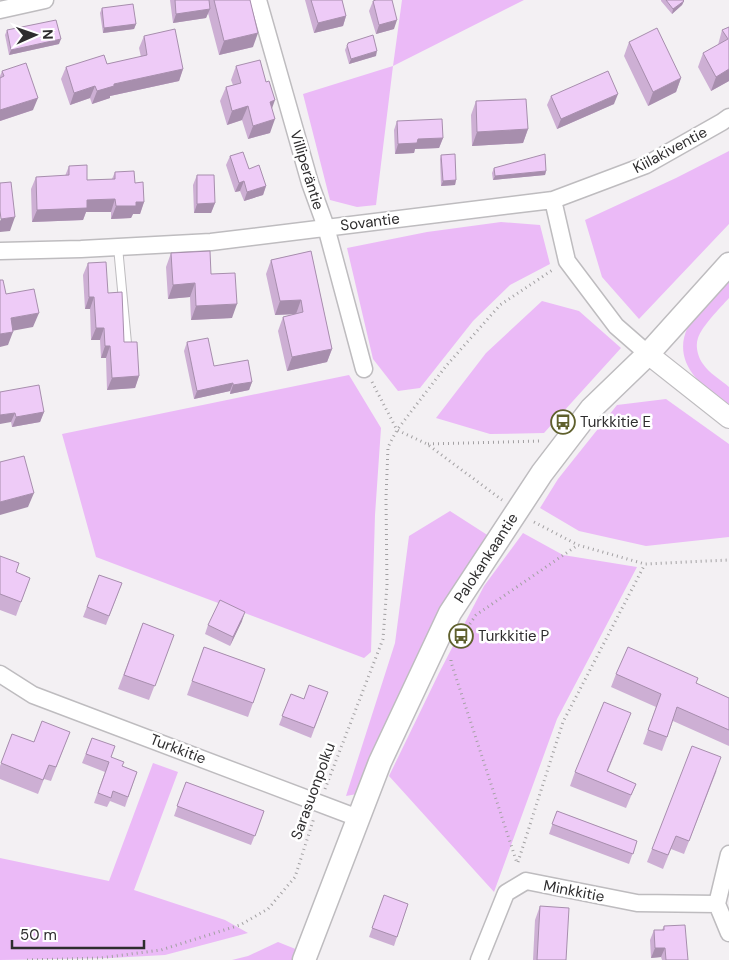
<svg xmlns="http://www.w3.org/2000/svg" width="729" height="960" font-family="'DM Sans',sans-serif">
<rect width="100%" height="100%" fill="#f3f0f3"/>
<path fill="#ebbaf7" d="M402,0H524L393,66L376,205L357,207L330,200L303,94L393,66Z
M729,151V224L639,319L602,277L585,220L676,178Z
M501,222L540,225L550,264L510,285L473,321L420,388L398,391L373,359L347,248L427,232Z
M729,276V298C720,308 702,326 698,338C695,346 698,357 703,364C709,373 721,380 729,387V405C719,397 705,387 696,378C662,338 703,305 729,276Z
M542,301L579,311L621,348L544,433L490,434L436,418L486,353Z
M349,375L381,428L375,515L371,652L364,658L96,557L62,434Z
M666,399L729,444V537L646,546L579,531L540,508L558,479L617,405Z
M450,511L492,538L357,794L346,796L395,643L409,536Z
M523,533L563,555L637,567L557,719L494,892L389,776L439,673L484,586Z
M153,763L178,772L134,890L225,920L248,933L165,955L110,958L0,960V858L109,881Z
M278,942L298,950L295,960H232L248,956Z"/>
<g fill="none" stroke-linecap="round" stroke-linejoin="round">
<g stroke="#bebcbf" stroke-width="10">
<path id="service" d="M118,247L127,343"/>
</g>
<g stroke="#bebcbf" stroke-width="19">
<path id="minor" d="M258,0L310,183L326,227L364,369
M0,10L45,0
M553,200L646,165L722,122L729,117
M0,251L81,249L211,242L553,200L567,261L616,326L648,354
M0,674L33,695L358,818
M729,854L717,904L729,933
M479,960L506,893L526,881L637,903L717,904"/>
</g>
<g stroke="#bebcbf" stroke-width="22">
<path id="tertiary" d="M648,354L729,418"/>
</g>
<g stroke="#bebcbf" stroke-width="25">
<path id="secondary" d="M304,960L380,762L450,613L542,473L591,409L648,354L729,264"/>
</g>
<path stroke="#a2a0a2" stroke-width="3" stroke-dasharray="1 4" stroke-linecap="butt" d="M372,382L397,430L427,444L502,500
M428,444L542,441
M534,522L578,545L645,564L729,560
M467,628L476,615L578,545
M451,660V662L517,863
M325,789L383,639L387,585L386,498L388,447L397,430L446,366L500,305L554,269
M518,862L563,722L645,564
M27,960L100,958L161,950L240,925L268,909L295,877L314,818"/>
<use href="#service" stroke="#fff" stroke-width="8"/>
<use href="#minor" stroke="#fff" stroke-width="16"/>
<use href="#tertiary" stroke="#fff" stroke-width="20"/>
<use href="#secondary" stroke="#fff" stroke-width="22"/>
</g>
<path fill="#cdafd4" d="M170,0H209V1V0H250L253,47L219,55L208,13L206,18L173,23Z
M305,0H342L346,16L343,26L314,33Z
M661,0H683L684,1L682,5L672,14L661,1Z
M373,1L394,29L376,34L369,11Z
M102,8L136,24L134,29L103,33L100,13Z
M729,27V81L711,91L698,67L703,53L718,45L722,30Z
M7,30L59,44L9,55L5,35Z
M144,36L183,69L179,81L110,96V98L92,104L90,98L70,105L61,79L66,67L107,64L141,57L139,48Z
M629,42L681,78L676,92L648,106L624,56Z
M348,43L376,56L349,64L345,50Z
M236,66L272,108L270,133L248,139L242,120L227,125L220,101L226,87L233,85L231,80Z
M2,71L33,110L0,121V76Z
M551,96L614,104L557,129L547,105Z
M476,101L528,129L523,143L472,146L471,115Z
M397,121L443,138L439,148L415,149L414,153L395,154L394,130Z
M441,155L456,180L455,185L441,186L440,159Z
M230,156L249,169L266,186L263,195L244,201L240,191L235,192L226,165Z
M69,166L87,180L112,179L115,172L135,183L144,202L140,214H133L131,218L111,219V212H86L83,220L32,222L31,189L36,177L65,176Z
M494,168L546,171L545,175L493,180L492,173Z
M197,175L215,203L211,213H194L193,185Z
M311,251L332,349L327,362L287,371L278,331L283,317L296,314L275,315L266,274L271,260Z
M171,253L232,318L191,320L190,297L168,299L166,267Z
M88,263L108,293L124,342L139,376L135,388L107,390L106,358H101L100,340H91L90,309H85L83,275Z
M187,342L214,366L252,382L249,390L230,394V391L194,399L184,351Z
M0,392L44,412L40,422L12,427L11,422Z
M0,556L16,572L30,578L16,616L0,610Z
M99,575L122,583L106,625L83,617Z
M242,621L230,646L205,634L208,625Z
M143,623L174,635L149,700L118,689Z
M204,647L265,669L248,717L187,695Z
M616,674L698,678L696,683L729,698V746L673,721L662,751L643,744L656,707L611,687Z
M328,692L311,738L279,725L291,694L304,699Z
M626,726L608,771L636,784L626,808L570,786L575,772Z
M70,732L51,781L44,779L38,794L0,779V766L12,734L34,742Z
M92,738L111,757L122,766L137,772L125,807L110,801L107,807L94,803L105,772L82,763Z
M717,770L684,854L671,849L663,869L647,862L652,849Z
M186,782L264,811L251,845L174,816Z
M557,811L637,841L629,864L549,834Z
M384,895L408,904L394,946L369,937Z
M540,906L566,960H533L535,920Z
M664,926L688,960H662L661,957L651,958L650,940L654,930H662Z"/>
<path fill="#a78ead" d="M684,1L682,5L672,14L673,9Z
M210,9L206,18L173,23L176,14Z
M346,16L343,26L314,33L318,23Z
M397,20L394,29L376,34L379,25Z
M136,24L134,29L103,33L104,28Z
M258,33L253,47L219,55L224,41Z
M61,39L59,44L9,55L11,50Z
M377,51L376,56L349,64L351,59Z
M183,69L179,81L110,96V98L92,104L97,91L114,84Z
M729,69V81L711,91L716,77Z
M681,78L676,92L648,106L653,92Z
M95,86L90,98L70,105L74,93Z
M618,94L614,104L557,129L561,119Z
M38,98L33,110L0,121V110Z
M275,100L270,114V102Z
M248,106L242,120L227,125L232,111Z
M275,119L270,133L248,139L253,126Z
M528,129L523,143L472,146L477,132Z
M443,138L439,148L415,149L414,153L395,154L398,144L418,139Z
M546,171L545,175L493,180L495,176Z
M456,180L455,185L441,186L443,181Z
M244,181L240,191L235,192L239,183Z
M266,186L263,195L244,201L247,192Z
M115,199L111,212H86L83,220L32,222L37,210L87,200Z
M136,202H144L140,214H133L131,218L111,219L116,206Z
M215,203L211,213H194L197,204Z
M15,217L10,231L0,232V221L1,219Z
M195,283L190,297L168,299L173,285Z
M89,297H94L90,309H85Z
M301,300L296,314L275,315L280,301Z
M237,304L232,318L191,320L196,306Z
M39,313L33,327L6,332L11,318Z
M96,328H104L100,340H91Z
M13,332L8,345L0,347V334Z
M105,346H110L106,358H101Z
M332,349L327,362L287,371L292,357Z
M139,376L135,388L107,390L112,378Z
M252,382L249,390L230,394L233,385Z
M233,383L230,391L194,399L197,391Z
M44,412L40,422L12,427L16,417Z
M15,413L11,422L0,424V415Z
M34,493L28,507L0,515V502Z
M245,612L242,621L230,646L233,637Z
M655,948H665L661,957L651,958Z"/>
<path fill="#eecbf7" stroke="#a78ead" d="M175,0H209L210,9L176,14Z
M214,0H250L258,33L224,41Z
M311,0H342L346,16L318,23Z
M376,0H392L397,20L379,25L373,1Z
M666,0H683L684,1L673,9Z
M133,4L136,24L104,28L102,8Z
M56,20L61,39L11,50L7,30Z
M729,27V69L716,77L703,53L728,39L722,30Z
M657,28L681,78L653,92L629,42Z
M175,29L183,69L114,84V86L97,91L95,86L74,93L66,67L104,55L107,64L147,55L144,36Z
M373,35L377,51L351,59L347,45L348,44V43Z
M260,60L266,82L269,81L275,100L270,102L275,119L253,126L248,106L232,111L226,87L241,83L236,66Z
M26,63L38,98L0,110V78L4,76L2,71Z
M608,71L618,94L561,119L551,96Z
M526,99L528,129L477,132L476,101Z
M442,119L443,138L418,139L417,143L398,144L397,121Z
M243,152L249,169L259,165L266,186L247,192L244,181L239,183L230,156Z
M455,154L456,180L443,181L441,155Z
M545,154L546,171L495,176L494,168Z
M87,165V180L115,179V172L134,171L135,183L143,182L144,202H136V206H116L115,199L87,200V208L37,210L36,177L69,175V166Z
M197,175H214L215,203L197,204Z
M11,182L15,217L1,219L0,211V183Z
M210,251L211,274L235,273L237,304L196,306L195,283L173,285L171,253Z
M311,251L332,349L292,357L283,317L303,312L301,300L280,301L271,260Z
M106,262L108,293L122,292L124,342H137L139,376L112,378L110,346H105L104,328H96L94,297H89L88,263Z
M0,280H3L6,294L34,289L39,313L11,318L13,332L0,334Z
M208,338L214,366L248,360L252,382L233,385V383L197,391L187,342Z
M39,385L44,412L16,417L15,413L0,415V392Z
M24,456L34,493L0,502V462Z
M0,556L19,563L16,572L30,578L21,602L0,594Z
M99,575L122,583L109,616L87,607Z
M220,600L245,612L233,637L208,625Z
M143,623L174,635L155,686L124,675Z
M204,647L265,669L253,703L192,681Z
M628,647L698,678L696,683L729,698V730L677,707L667,737L648,730L661,694L616,674Z
M309,685L328,692L314,728L282,716L291,694L304,699Z
M604,702L631,713L607,771L636,784L631,795L575,772Z
M42,721L70,732L56,767L49,765L43,780L1,763L12,734L34,742Z
M92,738L115,746L111,757L124,762L122,766L137,772L128,797L113,791L111,798L98,793L109,762L86,754Z
M692,746L721,757L689,841L676,836L668,855L652,849Z
M186,782L264,811L255,836L177,806Z
M557,811L637,841L633,854L552,824Z
M384,895L408,904L397,937L372,928Z
M540,906L569,908L566,960H537Z
M685,925L688,960H666L665,948H655L654,930H664V926Z"/>
<defs>
<g id="bus-ring" transform="scale(1.25)"><circle r="9.5" fill="#fff" stroke="#5f602d" stroke-width="1.5"/><path d="M-5-6H5V4H4V6H2V4H-2V6H-4V4H-5ZM-3.5-4V0h7V-4ZM-3.5 1.2v1.5H-2V1.2ZM2 1.2v1.5H3.5V1.2Z" fill="#5f602d"/></g>
</defs>
<g fill-rule="evenodd">
<use href="#bus-ring" x="563" y="422"/>
<use href="#bus-ring" x="461" y="636"/>
</g>
<g text-anchor="middle" dominant-baseline="central" stroke-width="5" stroke-linejoin="round" paint-order="stroke">
<g font-size="15" fill="#2e2d2e" stroke="#fff">
<text transform="translate(670 150) rotate(-28)">Kiilakiventie</text>
<text transform="translate(307 170) rotate(73)">Villiperäntie</text>
<text transform="translate(370 222) rotate(-7)">Sovantie</text>
<text transform="translate(486 558) rotate(-57)">Palokankaantie</text>
<text transform="translate(178 749) rotate(21)">Turkkitie</text>
<text transform="translate(313 791) rotate(-70)">Sarasuonpolku</text>
<text transform="translate(574 891) rotate(11)">Minkkitie</text>
</g>
<g font-size="15" fill="#2e2d2e" stroke="#fff" text-anchor="start">
<text x="580" y="422">Turkkitie E</text>
<text x="478" y="636">Turkkitie P</text>
</g>
</g>
<g transform="translate(35 35) rotate(88)" stroke="#ffffff" stroke-width="4" paint-order="stroke">
<path d="M0-4L9 19L0 12L-9 19Z" fill="#2e2d2e"/>
<text y="-8" font-size="14" font-weight="bold" text-anchor="middle" fill="#2e2d2e">N</text>
</g>
<path d="M12 940v8h132v-8" fill="none" stroke="#2e2d2e" stroke-width="2.5"/>
<text x="20" y="940" font-size="15" fill="#2e2d2e" stroke="#ffffff" stroke-width="4" paint-order="stroke">50 m</text>
</svg>
